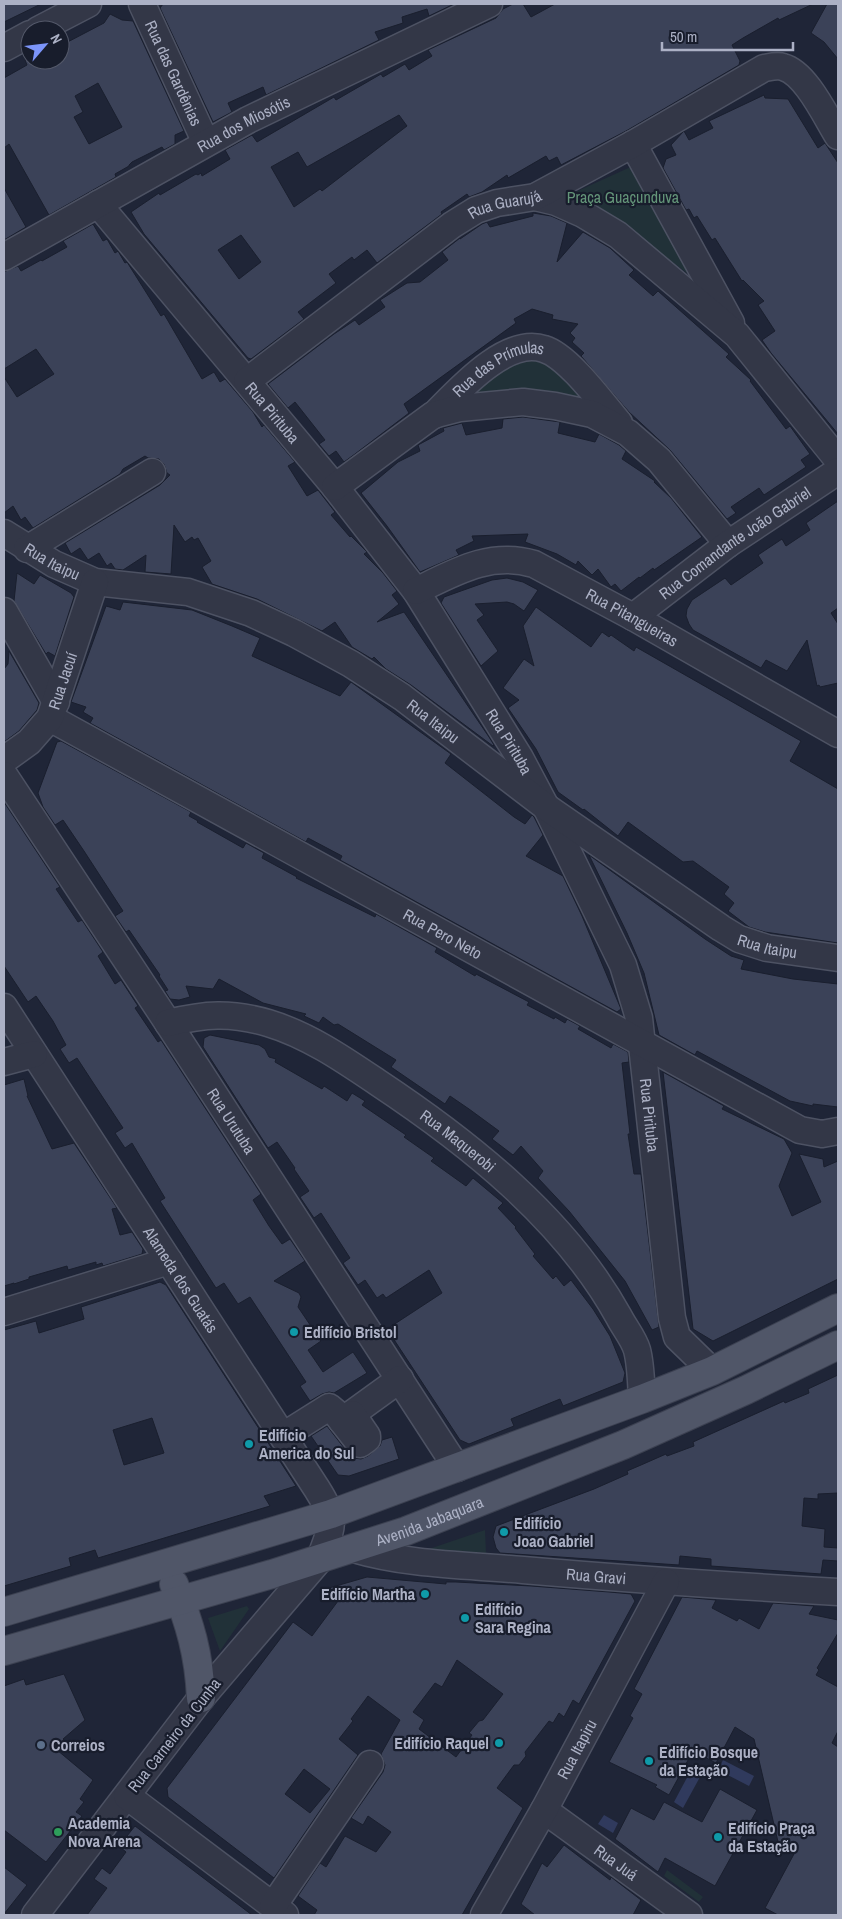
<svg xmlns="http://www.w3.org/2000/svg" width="842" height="1919" font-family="'Archivo Narrow',sans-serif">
<rect width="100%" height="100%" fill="#1f2537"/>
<path fill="#213138" d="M635,165L691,276L626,228L571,194Z
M530,351L595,399L462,400Z
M485,1530L486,1553L429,1549Z
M247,1606L249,1609L220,1651L208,1618Z
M667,1870L703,1897L699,1902L664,1876Z"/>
<path fill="#303a5d" d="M723,1760L754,1776L749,1786L718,1770Z
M690,1772L700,1777L683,1808L674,1802Z
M604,1815L618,1823L613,1833L598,1824Z"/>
<path fill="#3b4258" stroke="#1a1f2e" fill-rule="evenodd" d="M4,4H41L4,22Z
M163,4H454L429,16L427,9L402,17L403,23L375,32L379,40L266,95L263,87L228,103L232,112L213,122L160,8Z
M513,4H523L531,17L555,4H813L779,20L778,18L743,38L732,45L740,61L739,65L626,131L561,165L557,157L549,161L546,156L508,178L507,175L482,192L469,197L467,194L441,212L442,214L377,263L367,250L354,260L352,257L329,274L336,283L298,312L304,319L251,359L248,358L144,234L131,212L159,193L160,195L196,174L198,175L201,173L202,176L230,159L225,150L252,135L257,142L334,97L336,100L381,74L383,77L405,64L409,70L432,56L428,50L496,18L503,9ZM399,115L407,126L322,191L320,189L294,207L271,167L298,152L307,167ZM241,235L261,262L239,279L218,250Z
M827,4H838V59L824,42L811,33Z
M110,14L122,20L133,21L184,131L175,135V144L164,150L162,147L132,162L129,165V166L115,174L116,177L49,215L9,144L4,148V78L27,65L25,60H60V46L104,23ZM98,83L122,127L89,144L74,117L83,112L75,96Z
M764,95L765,98L788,99L818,148L825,143L838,163V434L771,353L762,340L775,331L758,305L764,301L743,280L742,281L715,238L712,240L697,216L694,218L689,209L686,210L663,168L666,159L676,155L671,145L683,132L684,131L689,140L713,128L709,121Z
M4,188L26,227L4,240Z
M533,213L551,216L567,223L557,262L583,232L610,248L634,270L629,275L653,296L658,291L729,354L726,357L751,380L750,381L786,429L790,426L810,454L801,460L806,467L764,495L759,488L731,507L736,513L727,519L670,450L629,412L581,356L584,353L572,342L575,338L570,333L578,324L552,319L553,315L532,309L514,319L516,323L404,404L409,413L355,454L344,462L336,451L329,456L319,444L325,440L295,402L288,408L268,384L334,334L355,320L359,325L385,307L380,300L407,283L420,282L448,260L442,252L460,238V239L482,224L487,222L490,227L533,216Z
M93,224L103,241L107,239L115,253L118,251L125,263L127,262L161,316L164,314L202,379L214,372L220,382L225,379L253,412L262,427L264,425L295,462L288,466L307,496L318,490L335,512L331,515L350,537L351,536L367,552L364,554L383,573L397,591L392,595L399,604L377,622L404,612L489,737L494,745L493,746L411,685L386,669L374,657L372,659L352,647L335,622L322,631L257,599L212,584L202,567L211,561L198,538L194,540L192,537L185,542L174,525L171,574L145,572L146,555L123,570L115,569L111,563L107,566L99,553L88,560L80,548L71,554L65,543L160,485L170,475L167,473L164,464L159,459L148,458L145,456L123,469L120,474L33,528L25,517L21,520L13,506L4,513V377L17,397L54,374L36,349L4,369V272L18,266L21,271L41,260L42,261L67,247L63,241Z
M523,417L560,422L558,433L595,442L599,434L619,445L626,451L622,459L655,481L654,482L671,498L702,537L654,570L653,568L640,578L639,577L621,591L615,584L611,587L598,569L592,575L578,561L576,565L557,554L525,542L528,534L472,536L474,541L456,550L459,555L420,572L387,526L361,493L398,462L420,451L418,445L444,431L443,428L462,423L466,435L502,428L503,419Z
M838,501V608L831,613L838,624V683L820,687L819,685L817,686L807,640L787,671L766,660L761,668L693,630L689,624L686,616L687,609L692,600L725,578L731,585L763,563L758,555L782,539L786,546L810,530L806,523Z
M17,573L34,584L40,575L71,593L74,597L55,656L48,652L46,654L14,601Z
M507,578L523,582L538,590L524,611L514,604L507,602L475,604L484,615L477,620L498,651L481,666L441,603L444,597L492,580Z
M123,602L192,610L232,626L260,638L252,656L340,696L351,682L451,754L445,763L514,817L525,824L532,815L534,817L543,835L526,856L563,876L582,916L621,1009L617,1012L340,860L342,856L308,838L306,842L90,723L93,718L83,712L86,707L71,702L106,606L120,610Z
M536,607L591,647L602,632L609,637L611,635L634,651L636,647L801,741L790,761L838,789V943L765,932L749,927L728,911L734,903L724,894L729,887L693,861L683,862L628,822L618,836L584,809L583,810L558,792L536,749L508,708L519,700L503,688L524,659L534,666L523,626Z
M9,651L39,703L37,710L19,731L4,742V669L8,664Z
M61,741L191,812L189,816L198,821L197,822L243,848L246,843L264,853L262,858L297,877L296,878L375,917L376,914L437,948L435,952L475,976L476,974L529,1002L527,1005L554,1019L555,1017L565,1023L567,1019L580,1026L578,1029L611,1048L613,1044L628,1052L629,1062L622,1063L630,1134H628L634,1174H641L659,1327L652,1330L625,1281L569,1211L538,1178L543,1171L521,1146L513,1155L492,1139L499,1131L469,1109L450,1096L445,1104L391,1067L396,1060L338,1024L334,1025L323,1017L319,1023L304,1016L306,1014L263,1003L219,979L213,989L186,986L190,997L179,1000L170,999L165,991L168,990L159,976L160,975L129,930L126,932L115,916L123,911L84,851L63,820L55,825L43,807L38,793L57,742Z
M4,802L60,887L56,889L78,922L82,920L103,952L98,956L115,984L121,980L138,1006L135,1008L158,1042L161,1040L261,1194L253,1200L269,1226L282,1244L290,1239L305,1261L274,1281L299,1293L301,1297L298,1307L321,1341L308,1350L323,1372L353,1352L367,1373L334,1393L329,1392L322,1394L310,1401L300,1386L306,1382L250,1297L238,1304L224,1283L216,1288L160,1201L165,1198L132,1143L125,1148L115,1133L123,1128L92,1081L77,1058L69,1063L60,1049L66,1045L53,1021L36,996L28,1002L4,966Z
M589,855L705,939L731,956L744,960L741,969L793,979L838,984V1107L813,1104V1106L790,1101L697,1051L695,1055L659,1035L644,973L627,933Z
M210,1035L259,1045L265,1049L269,1057L276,1059L275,1062L322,1089L324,1086L347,1101L352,1093L365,1101L362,1105L406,1135L404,1137L434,1158L431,1161L466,1186L473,1178L503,1203L498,1208L516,1227L515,1228L535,1254L533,1256L553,1279L556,1276L564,1286L571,1280L593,1309L610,1336L625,1373L623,1382L563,1406L560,1399L511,1419L514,1426L469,1444L460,1440L387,1329L442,1293L429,1270L386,1298L383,1294L377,1298L365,1280L358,1285L343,1263L350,1258L321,1213L314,1218L300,1197L309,1191L294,1169L295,1168L277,1142L268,1148L203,1047L204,1038Z
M663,1072L724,1106L722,1109L784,1139L792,1153L779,1186L792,1216L821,1202L799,1154L823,1159L824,1167L838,1161V1279L713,1341L693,1329Z
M24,1079L28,1096H27L52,1149L74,1143L117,1208L112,1209L120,1235L132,1232L143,1249L142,1254L103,1266L102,1263L96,1265V1262L68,1270L67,1266L29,1277V1279L14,1284V1283L4,1286V1085Z
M160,1282L166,1285L296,1486L264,1496L270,1506L98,1558L95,1550L69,1558L71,1566L4,1586V1330L36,1321L39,1333L84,1319L81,1307ZM152,1418L164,1453L124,1465L113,1430Z
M838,1375V1493L818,1494V1499L804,1498L802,1526L825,1529L824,1547L838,1548V1561L823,1560L821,1574L711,1566V1559L680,1556L679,1565L500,1553L496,1548L493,1537L496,1526L594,1489L628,1474L627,1471L641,1465L666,1454L667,1456L694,1446L693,1442L784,1401L785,1403L809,1393L808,1389Z
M327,1426L348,1453L354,1458L361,1459L368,1456L380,1446L382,1440L392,1437L399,1459L349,1476L338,1475L311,1436Z
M367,1577L446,1584V1582H456L531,1586L609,1592L631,1594L635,1601L579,1704L573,1700L564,1717L559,1713L553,1723L549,1721L525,1752L526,1756L519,1765H514L497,1788L523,1808L462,1915H314L317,1910L298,1896L320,1863L326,1867L345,1836L376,1852L391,1832L368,1816L363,1825L351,1818L383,1772L385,1765L381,1754L400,1720L368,1696L351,1719L353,1721L339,1739L358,1755L274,1878L168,1797L167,1788L293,1622L312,1636L341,1597L329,1588ZM457,1660L503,1694L483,1720L479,1721L469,1733L472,1735L456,1757L419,1729L424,1720L413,1712L435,1683L442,1687ZM304,1769L330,1789L310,1813L285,1794Z
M682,1597L716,1600L712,1608L737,1621L739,1618L759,1629L773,1603L814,1606L809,1614L838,1620V1633L817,1668L819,1670L816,1675L838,1687V1731L832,1743L838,1747V1915H778L765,1908L794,1854L779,1846L754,1739L735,1727L716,1763L693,1751L669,1795L655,1787L657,1785L609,1762L633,1718L630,1716L642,1694L634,1689Z
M64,1674L85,1720L63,1739L66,1742L57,1750L93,1780L80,1799L84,1802L76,1812L82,1816L46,1862L4,1830V1686L24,1679L26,1685Z
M720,1789L757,1810L715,1886L665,1858L658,1872L615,1839L631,1808L654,1820L664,1802L702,1822Z
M135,1826L210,1883L252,1915H87L107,1888L94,1879L102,1868L110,1874L126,1852L119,1846Z
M564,1845L610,1880L611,1877L641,1900L633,1915H535L521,1904L542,1863L547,1867Z
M4,1867L27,1885L4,1914Z"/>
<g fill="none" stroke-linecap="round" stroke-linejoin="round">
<g stroke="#4d5263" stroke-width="29">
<g id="minor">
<path id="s1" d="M142,4L206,143"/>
<path d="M38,30L88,4"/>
<path d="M4,48L30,34"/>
<path d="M633,144L731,323"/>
<path d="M535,197L556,202L583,214L618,235L737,335L838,460"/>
<path id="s2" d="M98,204L335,487L416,591L520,758L546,807L623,965L639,1018L672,1318L677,1337L712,1371"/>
<path id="s3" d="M4,257L248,120L489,4"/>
<path id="s4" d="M247,381L452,225L476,210L497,203L535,197L633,144L764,68C770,67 777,65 783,67C806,73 826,117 838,136"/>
<path id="s5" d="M434,415C458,391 506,336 544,349C568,356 602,403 619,423"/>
<path d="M335,487L433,415L460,408L523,402L555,406L592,414L628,433L659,460L728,544"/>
<path id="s6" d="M4,533L54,564L95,582L188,592L251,613L294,633L351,664L402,697L546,807L721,928L739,939L767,948L838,958"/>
<path d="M27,549L152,472"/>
<path id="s7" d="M416,591C455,572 490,551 534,564L633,617L838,734"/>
<path d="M4,611L56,702"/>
<path id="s8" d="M633,617L728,544L838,471"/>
<path id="s9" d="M50,718L800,1130L822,1134L838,1131"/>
<path id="s10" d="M4,760L29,742L50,718L95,582"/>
<path id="s11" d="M4,775L168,1023L457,1468"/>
<path id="s12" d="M4,1007L317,1489C338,1522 332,1525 320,1559L201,1698L35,1915"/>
<path id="s13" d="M168,1023C205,1014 230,1012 268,1023C308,1035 343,1059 377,1082C469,1143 565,1219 619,1317C624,1327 634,1339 637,1350C641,1365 641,1383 642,1399"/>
<path d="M4,1062L34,1054"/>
<path d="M4,1312L169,1261"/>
<path d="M342,1421L400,1379"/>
<path d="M283,1436L329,1407L335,1412L360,1444L367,1439V1436L352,1414"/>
<path id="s14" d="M354,1549C408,1565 467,1565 523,1570C628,1579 733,1586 838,1592"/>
<path d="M127,1796L285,1915"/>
<path id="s15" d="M544,1810L689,1915"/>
<path d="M273,1906L370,1764"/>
<path id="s16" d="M484,1915L544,1810L666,1582"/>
</g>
</g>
<g stroke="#3c4151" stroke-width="30">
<g id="major">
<path d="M174,1584C190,1624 199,1654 201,1698"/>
<path d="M4,1612L331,1514L642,1399L712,1371L838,1308"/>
<path id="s17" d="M4,1651L272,1574L406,1531L623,1445L746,1390L838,1345"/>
</g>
</g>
<use href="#minor" stroke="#333747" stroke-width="26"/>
<use href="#major" stroke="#505668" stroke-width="28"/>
</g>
<g fill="#0f9aa8" stroke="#181d2c" stroke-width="2">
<circle cx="294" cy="1332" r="5"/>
<circle cx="249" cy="1444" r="5"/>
<circle cx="504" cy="1532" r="5"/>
<circle cx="425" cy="1594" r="5"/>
<circle cx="465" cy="1618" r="5"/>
<circle cx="499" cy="1743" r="5"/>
<circle cx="649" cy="1761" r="5"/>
<circle cx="718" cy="1837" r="5"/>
</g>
<circle fill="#5c6f8a" stroke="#181d2c" stroke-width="2" cx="41" cy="1745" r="5"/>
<circle fill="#2e9e5b" stroke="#181d2c" stroke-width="2" cx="58" cy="1832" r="5"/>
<g text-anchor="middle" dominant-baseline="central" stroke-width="4.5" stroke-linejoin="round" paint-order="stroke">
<g font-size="16" fill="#acb1c5" stroke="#181d2c">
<text stroke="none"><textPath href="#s1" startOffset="76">Rua das Gardênias</textPath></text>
<text stroke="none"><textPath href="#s3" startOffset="274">Rua dos Miosótis</textPath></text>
<text stroke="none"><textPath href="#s4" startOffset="315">Rua Guarujá</textPath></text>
<text stroke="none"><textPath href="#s5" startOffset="82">Rua das Prímulas</textPath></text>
<text stroke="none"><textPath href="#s2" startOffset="272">Rua Pirituba</textPath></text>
<text stroke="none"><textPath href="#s8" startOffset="126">Rua Comandante João Gabriel</textPath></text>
<text stroke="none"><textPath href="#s6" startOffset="56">Rua Itaipu</textPath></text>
<text stroke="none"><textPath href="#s7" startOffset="236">Rua Pitangueiras</textPath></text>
<text stroke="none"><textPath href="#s10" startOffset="102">Rua Jacuí</textPath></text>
<text stroke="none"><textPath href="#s6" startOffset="476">Rua Itaipu</textPath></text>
<text stroke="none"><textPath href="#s2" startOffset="678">Rua Pirituba</textPath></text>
<text stroke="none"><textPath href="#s9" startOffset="448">Rua Pero Neto</textPath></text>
<text stroke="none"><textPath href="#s6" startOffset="881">Rua Itaipu</textPath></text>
<text stroke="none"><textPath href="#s2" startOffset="1082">Rua Pirituba</textPath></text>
<text stroke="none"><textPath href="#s11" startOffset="414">Rua Urutuba</textPath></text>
<text stroke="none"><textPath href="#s13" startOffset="326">Rua Maquerobi</textPath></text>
<text stroke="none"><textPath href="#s12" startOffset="325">Alameda dos Guatás</textPath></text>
<text stroke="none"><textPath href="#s17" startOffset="445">Avenida Jabaquara</textPath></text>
<text stroke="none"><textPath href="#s14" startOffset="244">Rua Gravi</textPath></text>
<text transform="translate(174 1735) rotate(-52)">Rua Carneiro da Cunha</text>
<text stroke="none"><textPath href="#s16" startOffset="190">Rua Itapiru</textPath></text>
<text stroke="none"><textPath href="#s15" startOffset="89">Rua Juá</textPath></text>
</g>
<g font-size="16" fill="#649579" stroke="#181d2c">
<text x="623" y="197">Praça Guaçunduva</text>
</g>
<g font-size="16" font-weight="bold" fill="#acb1c5" stroke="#181d2c" text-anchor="start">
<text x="304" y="1332">Edifício Bristol</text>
<text x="259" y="1435">Edifício<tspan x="259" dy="18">America do Sul</tspan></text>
<text x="514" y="1523">Edifício<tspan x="514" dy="18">Joao Gabriel</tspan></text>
<text x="415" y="1594" text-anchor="end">Edifício Martha</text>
<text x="475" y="1609">Edifício<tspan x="475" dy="18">Sara Regina</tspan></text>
<text x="489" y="1743" text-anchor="end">Edifício Raquel</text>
<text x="51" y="1745">Correios</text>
<text x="659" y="1752">Edifício Bosque<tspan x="659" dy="18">da Estação</tspan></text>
<text x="68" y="1823">Academia<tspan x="68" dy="18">Nova Arena</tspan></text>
<text x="728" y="1828">Edifício Praça<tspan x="728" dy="18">da Estação</tspan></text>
</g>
</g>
<rect width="842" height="1919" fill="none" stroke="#acb1c5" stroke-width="10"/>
<g transform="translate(45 45) rotate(62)"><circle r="24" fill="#181d2c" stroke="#535869"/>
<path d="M0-4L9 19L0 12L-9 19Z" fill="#7c95fa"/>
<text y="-8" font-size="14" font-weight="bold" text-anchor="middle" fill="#acb1c5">N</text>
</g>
<path d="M662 42v8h131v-8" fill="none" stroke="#acb1c5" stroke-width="2.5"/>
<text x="670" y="42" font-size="15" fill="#acb1c5" stroke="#181d2c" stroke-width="4" paint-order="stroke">50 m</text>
</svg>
